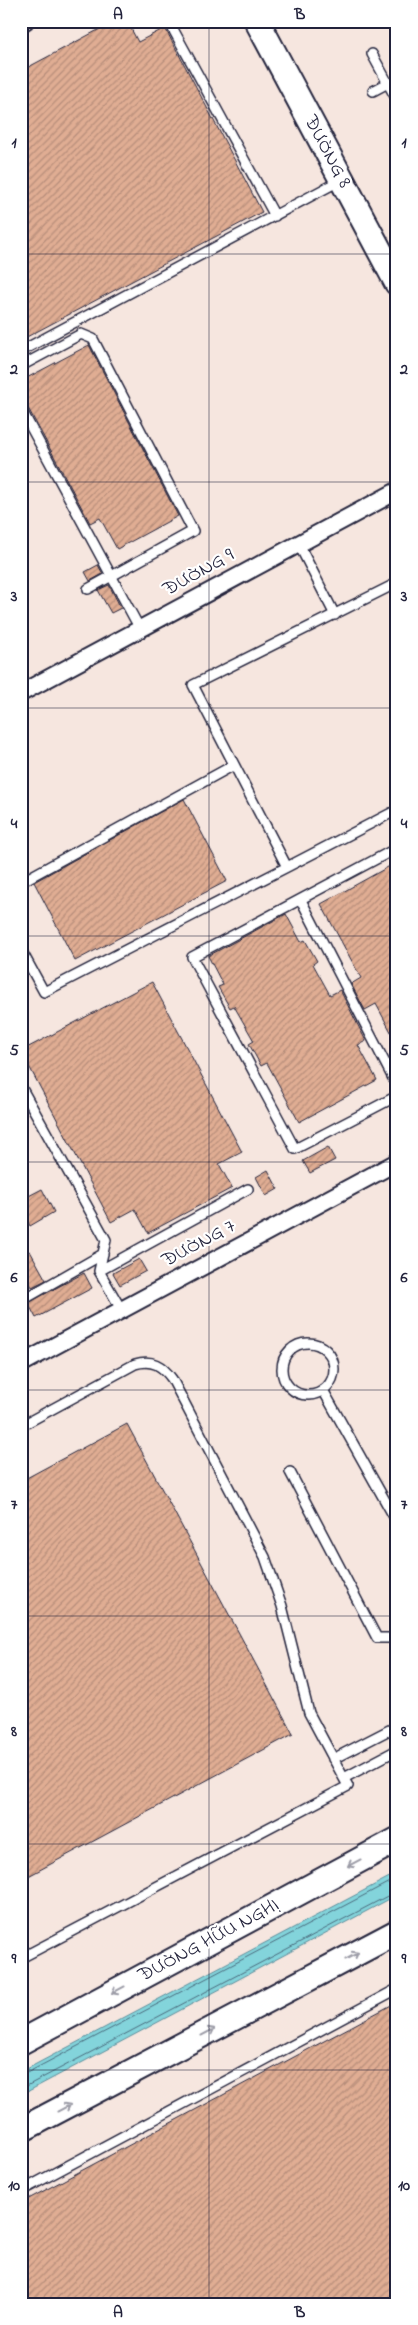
<svg xmlns="http://www.w3.org/2000/svg" width="418" height="2325" font-family="'Indie Flower',sans-serif">
  <style>
    .built { fill: #f6e6df }
    .water { fill: #83d4db; stroke: #5c8d9b }
    .lines { fill: none; stroke-linecap: round; stroke-linejoin: round }
    .shore { stroke: #49697b; stroke-width: 1 }
    .building { fill: url(#building-hatch); stroke: #22223b }
    .lane-casing { stroke: #22223b; stroke-width: 12 }
    .street-casing { stroke: #22223b; stroke-width: 20 }
    .secondary-casing { stroke: #22223b; stroke-width: 28 }
    .lane { stroke: #fff; stroke-width: 9 }
    .street { stroke: #fff; stroke-width: 16 }
    .secondary { stroke: #fff; stroke-width: 24 }
    .oneway { stroke: #9c9ca7 }
    .grid { fill: none; stroke: #22223b; stroke-width: 1; stroke-opacity: 0.55 }
    .labels { text-anchor: middle; dominant-baseline: central; stroke-width: 4.5; stroke-linejoin: round; paint-order: stroke }
    .street-label { font-size: 20px; fill: #22223b; stroke: #fff }
    .neatline { fill: none; stroke: #22223b; stroke-width: 2 }
    .grid-label { font-size: 16px; text-anchor: middle; font-weight: bold; fill: #22223b }
  </style>
  <defs>
    <pattern id="building-hatch" width="6" height="6" patternUnits="userSpaceOnUse" patternTransform="scale(1.25)"><rect width="6" height="6" fill="#e0ad93"/><path d="M-1 1l2-2M0 6l6-6M5 7l2-2" fill="none" stroke="#b58c79"/></pattern>
  </defs>
  <rect width="100%" height="100%" fill="#fff"/>
  <filter id="ink" filterUnits="userSpaceOnUse"><feTurbulence type="fractalNoise" baseFrequency=".02" numOctaves="2"/><feDisplacementMap in="SourceGraphic" scale="10" xChannelSelector="R" yChannelSelector="G"/><feConvolveMatrix kernelMatrix="1 2 1 2 8 2 1 2 1" color-interpolation-filters="sRGB"/></filter>
  <g filter="url(#ink)">
    <path class="built" d="M21 21H397V2304H21Z"/>
    <path class="water" d="M397 1873V1895L21 2095V2072Z"/>
    <g class="lines">
      <path class="shore" d="M21 2076 397 1878
        M21 2089 397 1891"/>
    </g>
    <path class="building" d="M115 21H127L138 42 165 28 262 212 21 340V71Z
      M89 345 178 516 117 549 100 518 90 523 21 395V381Z
      M98 565 103 574 90 581 85 572Z
      M109 585 121 608 111 613 98 590Z
      M184 799 227 881 75 961 34 882Z
      M397 862V1043L376 1004 365 1010 351 984 361 978 321 904Z
      M286 914 301 942 305 940 317 961 313 964 330 995 340 990 366 1041 358 1045 377 1080 299 1122 267 1063 261 1066 249 1044 254 1041 234 1006 230 1008 218 987 223 985 208 956Z
      M152 982 242 1152 219 1164 232 1188 148 1233 135 1209 111 1222 21 1051Z
      M328 1147 335 1160 310 1173 303 1161Z
      M268 1170 278 1189 266 1196 256 1177Z
      M42 1189 54 1212 30 1226 21 1210V1200Z
      M30 1251 46 1280 32 1287 21 1267V1256Z
      M139 1259 146 1271 120 1285 113 1273Z
      M84 1273 92 1288 36 1318 28 1303Z
      M127 1424 293 1734 21 1880V1481Z
      M397 2002V2304H21V2203Z"/>
    <g class="lines">
      <defs>
        <path id="lane" d="M173 29 275 216
          M372 54 397 100
          M373 91 388 83
          M21 351 341 180
          M21 366 81 334 93 339 193 531 88 589
          M21 409 140 629
          M298 543 335 615
          M397 583 193 685 287 867 397 810
          M397 848 192 957 295 1149 397 1096
          M21 882 234 765
          M301 900 397 1086
          M21 950 44 992 287 867
          M21 1087 106 1240 99 1271 121 1309
          M99 1271 248 1189
          M28 1297 103 1254
          M282 1369a26 26 0 1 1 52 0a26 26 0 1 1-52 0Z
          M323 1390 397 1522
          M21 1426 135 1364C152 1359 162 1365 172 1379L265 1557 282 1606 309 1713 348 1786 21 1958
          M290 1472 377 1638H397
          M333 1759 397 1726
          M344 1778 397 1750
          M21 2191 397 1989"/>
        <path id="street" d="M21 23 25 21
          M21 693 397 491
          M21 1364 397 1162"/>
        <path id="secondary" d="M257 21 397 283
          M21 2042 397 1840
          M21 2130 397 1932"/>
      </defs>
      <use href="#lane" class="lane-casing"/>
      <use href="#street" class="street-casing"/>
      <use href="#secondary" class="secondary-casing"/>
      <use href="#lane" class="lane"/>
      <use href="#street" class="street"/>
      <use href="#secondary" class="secondary"/>
    </g>
    <defs><path id="oneway-shaft" d="M-6 0H5M1.5-3L5.5 0L1.5 3" fill="none" stroke-width="1.6" stroke-linecap="round" stroke-linejoin="round" transform="scale(1.25)"/></defs>
    <g class="oneway">
      <use href="#oneway-shaft" transform="translate(354 1863) rotate(152)"/>
      <use href="#oneway-shaft" transform="translate(352 1956) rotate(-28)"/>
      <use href="#oneway-shaft" transform="translate(118 1990) rotate(152)"/>
      <use href="#oneway-shaft" transform="translate(208 2032) rotate(-28)"/>
      <use href="#oneway-shaft" transform="translate(64 2108) rotate(-28)"/>
    </g>
  </g>
  <path class="grid" d="M209 21V2304M21 254H397M21 482H397M21 708H397M21 936H397M21 1162H397M21 1390H397M21 1616H397M21 1844H397M21 2070H397"/>
  <g class="labels">
    <g class="street-label">
      <text transform="translate(327 152) rotate(62)">ĐƯỜNG 8</text>
      <text transform="translate(199 573) rotate(-29)">ĐƯỜNG 9</text>
      <text transform="translate(199 1244) rotate(-28)">ĐƯỜNG 7</text>
      <text transform="translate(209 1941) rotate(-28)">ĐƯỜNG HỮU NGHỊ</text>
    </g>
  </g>
  <rect width="418" height="2325" fill="none" stroke="#fff" stroke-width="55"/>
  <rect x="28" y="28" width="362" height="2270" class="neatline"/>
  <g class="grid-label">
    <text x="118" y="19">A</text>
    <text x="300" y="19">B</text>
    <text x="14" y="147">1</text>
    <text x="404" y="147">1</text>
    <text x="14" y="374">2</text>
    <text x="404" y="374">2</text>
    <text x="14" y="601">3</text>
    <text x="404" y="601">3</text>
    <text x="14" y="828">4</text>
    <text x="404" y="828">4</text>
    <text x="14" y="1055">5</text>
    <text x="404" y="1055">5</text>
    <text x="14" y="1282">6</text>
    <text x="404" y="1282">6</text>
    <text x="14" y="1509">7</text>
    <text x="404" y="1509">7</text>
    <text x="14" y="1736">8</text>
    <text x="404" y="1736">8</text>
    <text x="14" y="1963">9</text>
    <text x="404" y="1963">9</text>
    <text x="14" y="2190">10</text>
    <text x="404" y="2190">10</text>
    <text x="118" y="2317">A</text>
    <text x="300" y="2317">B</text>
  </g>
</svg>
